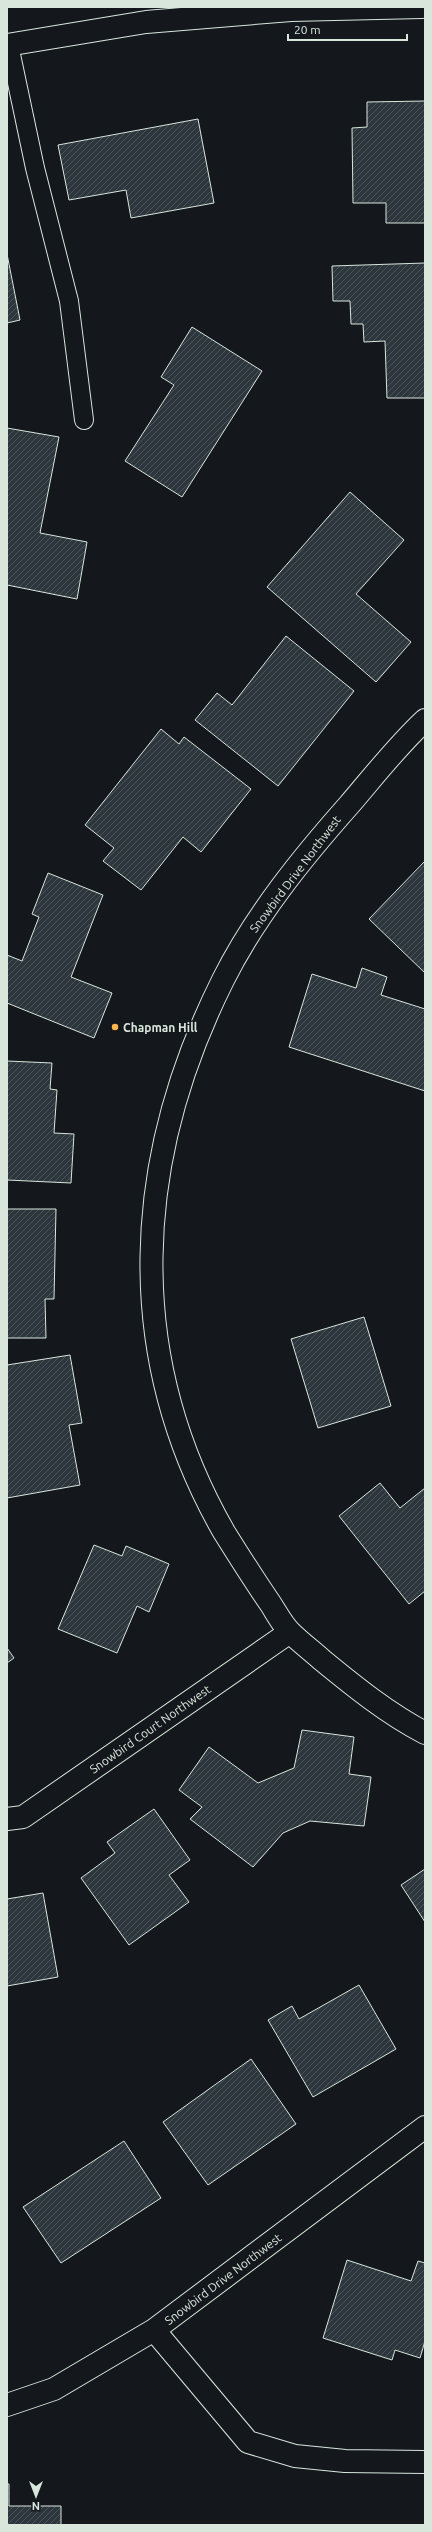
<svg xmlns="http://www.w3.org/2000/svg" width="432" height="2532" font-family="Ubuntu,sans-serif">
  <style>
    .building { fill: url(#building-hatch); stroke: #d8e6dc }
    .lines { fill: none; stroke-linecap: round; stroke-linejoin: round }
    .lane-casing { stroke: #d8e6dc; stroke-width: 20 }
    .street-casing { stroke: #d8e6dc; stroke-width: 24 }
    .lane { stroke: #14181c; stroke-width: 18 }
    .street { stroke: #14181c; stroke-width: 22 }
    .poi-dot { fill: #ffb74d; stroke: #14181c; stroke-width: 1.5 }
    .labels { text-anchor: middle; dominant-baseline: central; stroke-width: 3; stroke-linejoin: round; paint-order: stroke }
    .street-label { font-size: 12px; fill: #d8e6dc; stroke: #14181c }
    .poi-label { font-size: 12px; font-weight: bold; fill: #d8e6dc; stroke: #14181c; text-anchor: start }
  </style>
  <defs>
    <pattern id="building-hatch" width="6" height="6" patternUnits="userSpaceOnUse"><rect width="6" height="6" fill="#2c363c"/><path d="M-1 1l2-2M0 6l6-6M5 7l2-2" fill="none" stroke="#4a5358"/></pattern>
  </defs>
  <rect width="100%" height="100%" fill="#14181c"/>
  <path class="building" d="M425 101V223H386V203H353L352 128 367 127V102Z
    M198 119 214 203 131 218 126 190 69 200 58 145Z
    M7 254 20 320 7 323Z
    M425 263V398H387L385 341 364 342 363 324H351L350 301H333L332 266Z
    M192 327 262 371 182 497 125 461 174 385 161 377Z
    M7 428 59 437 40 533 87 542 77 599 7 585Z
    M350 492 404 540 356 594 411 642 376 682 267 587Z
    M286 636 354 691 278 786 195 720 217 693 232 705Z
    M161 729 179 744 184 737 251 789 201 852 183 837 141 890 103 861 114 848 85 825Z
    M425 861V973L369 919Z
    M48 873 103 895 71 977 112 993 94 1038 7 1003V955L22 961 39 917 32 914Z
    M362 968 387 977 381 995 425 1009V1091L289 1047 312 974 356 988Z
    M7 1061 52 1063 50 1089 57 1090 54 1133 74 1134 71 1183 7 1180Z
    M7 1209H56L54 1299H45L46 1338H7Z
    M364 1317 391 1406 318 1428 291 1339Z
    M70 1355 82 1423 69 1425 80 1485 7 1498V1365Z
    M380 1483 400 1508 425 1488V1591L409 1604 339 1516Z
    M94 1545 122 1556 126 1546 169 1564 149 1612 137 1606 117 1653 58 1629Z
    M7 1648 14 1658 7 1663Z
    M302 1730 354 1737 349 1774 371 1777 364 1826 310 1821 283 1833 253 1867 190 1819 202 1807 179 1790 209 1747 258 1783 294 1768Z
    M154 1809 190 1860 169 1875 189 1902 129 1945 81 1878 115 1853 107 1842Z
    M425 1869V1922L401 1885Z
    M43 1893 58 1977 7 1986V1899Z
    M359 1985 396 2049 313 2097 268 2020 292 2006 299 2019Z
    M251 2059 296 2124 208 2185 163 2122Z
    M124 2141 161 2198 61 2263 23 2207Z
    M347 2260 411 2281 418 2261 425 2263V2341L420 2358 395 2350 392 2360 323 2338Z
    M7 2484H9V2506H61V2525H7Z"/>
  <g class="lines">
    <defs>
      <path id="lane" d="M9 45 35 168 69 301 84 420"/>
      <path id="street" d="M7 45 146 22 291 10 422 7
        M425 720C397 746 374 776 349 805 302 858 255 916 223 980 133 1160 122 1354 224 1532 239 1556 254 1580 270 1603 276 1612 282 1624 290 1632 300 1642 312 1651 322 1660 355 1687 387 1713 425 1733
        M7 1819 23 1817 290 1632
        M154 2330 248 2442 295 2456 345 2461 425 2462
        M7 2405 54 2389 154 2330 425 2127"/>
    </defs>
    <use href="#lane" class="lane-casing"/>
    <use href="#street" class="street-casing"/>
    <use href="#lane" class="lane"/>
    <use href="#street" class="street"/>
  </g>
  <circle class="poi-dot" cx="115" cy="1027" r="4"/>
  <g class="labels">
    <g class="street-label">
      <text transform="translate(295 874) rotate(-53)">Snowbird Drive Northwest</text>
      <text transform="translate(150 1729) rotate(-35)">Snowbird Court Northwest</text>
      <text transform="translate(223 2279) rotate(-37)">Snowbird Drive Northwest</text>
    </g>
    <g class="poi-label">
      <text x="123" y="1027">Chapman Hill</text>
    </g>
  </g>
  <rect width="432" height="2532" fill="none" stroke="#d8e6dc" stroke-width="16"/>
  <g transform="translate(36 2496) rotate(180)" stroke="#14181c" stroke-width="3" paint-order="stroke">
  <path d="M0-3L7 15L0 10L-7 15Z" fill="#d8e6dc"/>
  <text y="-6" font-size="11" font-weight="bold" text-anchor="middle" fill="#d8e6dc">N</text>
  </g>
  <path d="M288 34v6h119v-6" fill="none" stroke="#d8e6dc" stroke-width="2"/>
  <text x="294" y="34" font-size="12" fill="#d8e6dc" stroke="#14181c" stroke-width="3" paint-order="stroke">20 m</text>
</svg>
